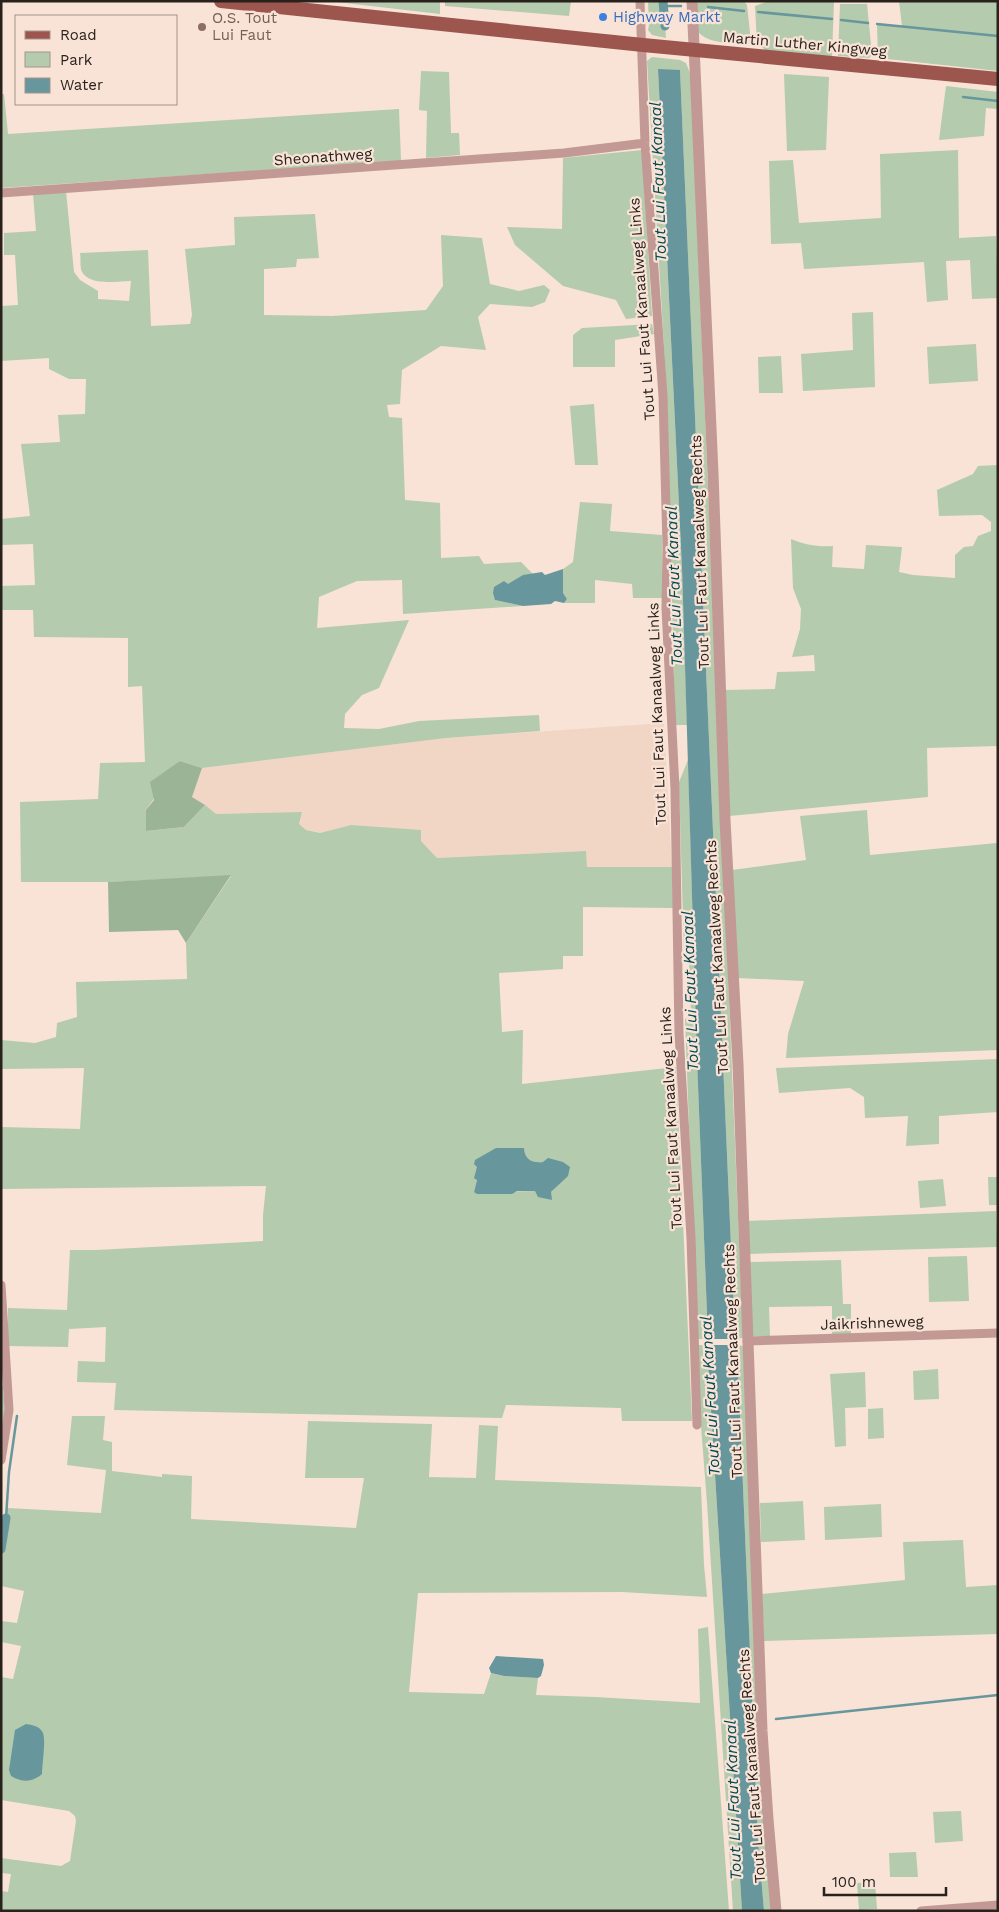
<svg xmlns="http://www.w3.org/2000/svg" width="999" height="1912" font-family="'Work Sans',sans-serif">
  <style>
    .built { fill: #f1d6c5 }
    .green { fill: #b4cbad; fill-rule: evenodd }
    .forest { fill: #9cb496 }
    .water { fill: #68969d }
    .lines { fill: none; stroke-linecap: round; stroke-linejoin: round }
    .stream { stroke: #68969d; stroke-width: 2.5 }
    .canal { stroke: #68969d; stroke-width: 9 }
    .minor { stroke: #c29994; stroke-width: 9 }
    .tertiary { stroke: #c29994; stroke-width: 11 }
    .primary { stroke: #9c564e; stroke-width: 14 }
    .shop-dot { fill: #3f7fe0; stroke: #f8e3d6; stroke-width: 2 }
    .education-dot { fill: #8d6e63; stroke: #f8e3d6; stroke-width: 2 }
    .labels { text-anchor: middle; dominant-baseline: central; stroke-width: 4.5; stroke-linejoin: round; paint-order: stroke }
    .shop-label { font-size: 15px; fill: #366cbe; stroke: #f8e3d6; text-anchor: start }
    .education-label { font-size: 15px; fill: #785e54; stroke: #f8e3d6; text-anchor: start }
    .street-label { font-size: 15px; fill: #29211c; stroke: #f8e3d6 }
    .water-label { font-size: 16px; font-style: italic; fill: #004951; stroke: #f8e3d6 }
  </style>
  <rect width="100%" height="100%" fill="#f8e3d6"/>
  <path class="built" d="M664 723 672 867H587L586 851 437 858 421 841V831L351 825 321 833 306 830 299 824 302 812 216 814 192 797 202 768 446 738Z"/>
  <path class="green" d="M328 1H440V14Z
    M445 1H571L569 16 445 6Z
    M648 1H663L666 38 652 35 648 30 649 25Z
    M697 1H744L747 5 751 42C732 42 712 46 698 32Z
    M769 1H834L832 57 770 53 757 44 755 6Z
    M899 1H998V71L878 58 877 24 902 26Z
    M840 4H867L872 55 869 58 838 56Z
    M652 57 680 60 686 63 691 76 743 1338 735 1339 680 70H658L682 568 687 725H675L667 398 647 61Z
    M421 71 449 72 451 133H459L460 155 426 158 427 111 419 110Z
    M784 74 829 77 826 150 787 151Z
    M946 86 998 92V109L986 108 984 136 939 140Z
    M1 94H4L8 134 399 109 401 161 1 188Z
    M642 150 652 316 626 319 616 300 563 286 515 245 507 227 562 229 563 158Z
    M958 150 959 238 996 236 998 298 972 299 970 260 946 261 948 300 927 302 924 262 804 269 801 243 771 244 769 161 793 160 799 223 881 218 880 154Z
    M66 191 74 272 80 280 98 291V299L129 301 131 281C118 281 86 287 81 269 80 264 81 258 80 253L148 250 151 326 190 324 192 315 185 249 235 245 234 217 315 214 319 258 297 259 296 267 264 269V315L332 316 426 310 443 286 441 235 482 238 490 284 519 291 544 285 550 290 545 302 532 307 490 304 478 317 486 350 441 346 402 370 400 404 387 405 389 417 402 418 405 500 440 503 441 558 479 556 484 564 521 562 533 574C515 577 506 587 495 600L523 606 403 614 402 580 357 581 319 597 317 628 409 620 379 688 362 695 345 714 344 728 379 729 419 721 539 715 540 731 446 738 202 768 180 761 146 810V831L184 827 205 805 216 814 302 812 299 824 306 830 320 833 351 825 421 830V841L437 858 586 851 587 867H672L673 908 583 907V956H563V969L499 973 502 1032 523 1030 522 1084 676 1067 692 1421H622L621 1408 506 1405 502 1418 114 1410 116 1383 77 1382 78 1361 105 1362 106 1327 69 1329 68 1347 8 1346V1308L67 1310 70 1250H96L263 1241V1215L266 1186 1 1189V1127L80 1129 84 1068 1 1069V1040L35 1043 56 1037 57 1023 77 1017 76 982 187 979 186 943 231 876 108 882H21L20 802 98 799 100 763 145 762 142 686 128 687V638L34 637 33 610H1V586L35 585 33 544 1 545V519L30 516 21 444 60 442 58 415 85 414 86 379H69L49 369V358L1 361V306L18 305 15 255H4V233L36 231 33 193ZM524 1148C525 1160 532 1163 543 1162L559 1184 551 1192V1200L536 1191 474 1192 477 1180V1167Z
    M873 312 875 387 803 391 801 354 853 350 852 313Z
    M652 324 654 334 615 340V367H573V335L582 328Z
    M976 344 978 381 929 384 927 347Z
    M781 356 783 393H759L758 357Z
    M594 404 598 465H575L570 406Z
    M998 465V746L927 748 928 797 729 816 723 690 775 689 777 672 815 671 814 655 792 657 800 629 801 609 793 588 791 539C805 545 818 547 833 546L832 567 864 569 866 545 902 547 899 572 913 575 955 578V555L964 547 973 546 978 536 991 531V522L982 515 939 516 937 490 973 474 978 466Z
    M580 502 612 504 610 531 662 535V598H633L632 584 595 580V603H564L567 599 563 593V569L573 562Z
    M688 760 697 1060 708 1339H697L685 1019 691 1016 689 959 684 953 679 782Z
    M867 810 870 855 997 843 998 821V1050L786 1058 788 1034 804 981 738 978 732 870 806 860 800 816Z
    M998 1059V1112L939 1116V1144L906 1146 908 1116 865 1118 864 1097 850 1088 779 1093 776 1068Z
    M988 1177H998V1205H989Z
    M943 1179 946 1206 920 1208 918 1181Z
    M996 1211 997 1247 748 1254V1221Z
    M967 1256 969 1301 929 1302 928 1257Z
    M841 1260 843 1304H851V1334L832 1335V1306L769 1307 770 1336H751L749 1262Z
    M697 1345H707L742 1911H733L707 1503 701 1426Z
    M737 1345 743 1346 772 1911H764L758 1841Z
    M938 1369 939 1399 914 1400 913 1371Z
    M865 1372 866 1407 845 1408 846 1446 835 1447 830 1374Z
    M1 1386H3L5 1413 1 1438Z
    M883 1408 884 1438 868 1439V1409Z
    M72 1416H105L103 1440 112 1442V1471L162 1477V1474L192 1476 191 1519 356 1528 364 1478H305L308 1421 432 1424 429 1477 476 1478 479 1425 498 1426 495 1480 701 1487 704 1565 707 1597 622 1592 418 1593 409 1692 484 1694 491 1673 504 1676 538 1678 536 1695 595 1697 700 1703 698 1629 708 1627 729 1911H1V1891L8 1892 11 1874 1 1873V1858L61 1866 70 1861 76 1821 75 1816 69 1811 1 1800V1677L13 1679 21 1646 1 1642V1621L17 1623 24 1591 1 1586V1549L7 1508 101 1513 106 1470 67 1465Z
    M803 1501 805 1540 761 1542 760 1503Z
    M881 1504 882 1537 825 1540 824 1507Z
    M963 1540 966 1587 998 1585V1634L764 1641 762 1594 905 1580 903 1542Z
    M961 1811 963 1841 935 1843 933 1812Z
    M916 1852 918 1877H890L889 1853Z
    M875 1882 877 1909 859 1910 857 1883Z"/>
  <path class="forest" d="M180 761 202 768 192 797 205 805 184 827 146 831V810L154 800 150 782Z
    M231 875 186 943 178 930 109 932 108 882Z"/>
  <path class="water" d="M658 69 680 70 735 1339H708L697 1060 682 568Z
    M563 569V593L567 599 564 603 555 601 551 604 523 606 495 600 493 593 494 587 504 581 508 584 523 575 542 572 545 575Z
    M496 1148H524C525 1160 532 1163 543 1162L548 1158 563 1162 570 1167 568 1176 551 1192 552 1200 538 1197 535 1191H517L512 1194H477L474 1192 477 1180 474 1178 477 1167 474 1164 475 1160Z
    M707 1345H737L758 1841 764 1911H742Z
    M496 1656 543 1659 544 1665 541 1676 538 1678 504 1676 491 1673 489 1668Z
    M26 1724C32 1725 40 1726 43 1733 46 1742 42 1764 42 1774 32 1783 21 1782 11 1776L9 1770 15 1730Z"/>
  <g class="lines">
    <path class="stream" d="M664 6H681
      M708 7 744 11
      M758 12 832 19
      M841 20 868 23
      M877 24 998 36
      M963 97 998 101
      M6 1518 9 1472 17 1416
      M776 1719 998 1695"/>
    <path class="canal" d="M663 1 665 26
      M1 1549 6 1518"/>
    <path class="minor" d="M640 1 645 143 663 396 667 546 666 608 675 789 679 1033 691 1238 697 1425
      M1 193 564 153 645 143
      M1 1285 9 1410 1 1460
      M747 1341 998 1333
      M921 1911 998 1905"/>
    <path class="tertiary" d="M692 1 713 473 725 820 738 1064 762 1731 768 1819 776 1911"/>
    <path class="primary" d="M221 1 643 45 998 79"/>
  </g>
  <circle class="shop-dot" cx="603" cy="17" r="5"/>
  <circle class="education-dot" cx="202" cy="27" r="5"/>
  <g class="labels">
    <g class="shop-label">
      <text x="613" y="17">Highway Markt</text>
    </g>
    <g class="education-label">
      <text x="212" y="18">O.S. Tout<tspan x="212" dy="17">Lui Faut</tspan></text>
    </g>
    <g class="street-label">
      <text transform="translate(805 44) rotate(5)">Martin Luther Kingweg</text>
      <text transform="translate(323 157) rotate(-4)">Sheonathweg</text>
      <text transform="translate(642 309) rotate(-94)">Tout Lui Faut Kanaalweg Links</text>
      <text transform="translate(700 552) rotate(-92)">Tout Lui Faut Kanaalweg Rechts</text>
      <text transform="translate(657 714) rotate(-92)">Tout Lui Faut Kanaalweg Links</text>
      <text transform="translate(717 957) rotate(-93)">Tout Lui Faut Kanaalweg Rechts</text>
      <text transform="translate(671 1118) rotate(-93)">Tout Lui Faut Kanaalweg Links</text>
      <text transform="translate(872 1323) rotate(-2)">Jaikrishneweg</text>
      <text transform="translate(733 1361) rotate(-92)">Tout Lui Faut Kanaalweg Rechts</text>
      <text transform="translate(752 1766) rotate(-94)">Tout Lui Faut Kanaalweg Rechts</text>
    </g>
    <g class="water-label">
      <text transform="translate(658 182) rotate(-92)">Tout Lui Faut Kanaal</text>
      <text transform="translate(674 586) rotate(-92)">Tout Lui Faut Kanaal</text>
      <text transform="translate(690 991) rotate(-92)">Tout Lui Faut Kanaal</text>
      <text transform="translate(710 1396) rotate(-93)">Tout Lui Faut Kanaal</text>
      <text transform="translate(733 1800) rotate(-92)">Tout Lui Faut Kanaal</text>
    </g>
  </g>
  <rect width="999" height="1912" fill="none" stroke="#29211c" stroke-width="5"/>
  <rect x="15" y="15" width="162" height="90" fill="#f8e3d6" stroke="#a5958c"/>
  <rect x="25" y="31" width="25" height="8" fill="#9c564e" stroke="#a5958c"/>
  <text x="60" y="40" font-size="15" fill="#29211c">Road</text>
  <rect x="25" y="52" width="25" height="15" fill="#b4cbad" stroke="#a5958c"/>
  <text x="60" y="65" font-size="15" fill="#29211c">Park</text>
  <rect x="25" y="78" width="25" height="15" fill="#68969d" stroke="#a5958c"/>
  <text x="60" y="90" font-size="15" fill="#29211c">Water</text>
  <path d="M824 1887v8h122v-8" fill="none" stroke="#29211c" stroke-width="2.5"/>
  <text x="832" y="1887" font-size="15" fill="#29211c" stroke="#f8e3d6" stroke-width="4" paint-order="stroke">100 m</text>
</svg>
